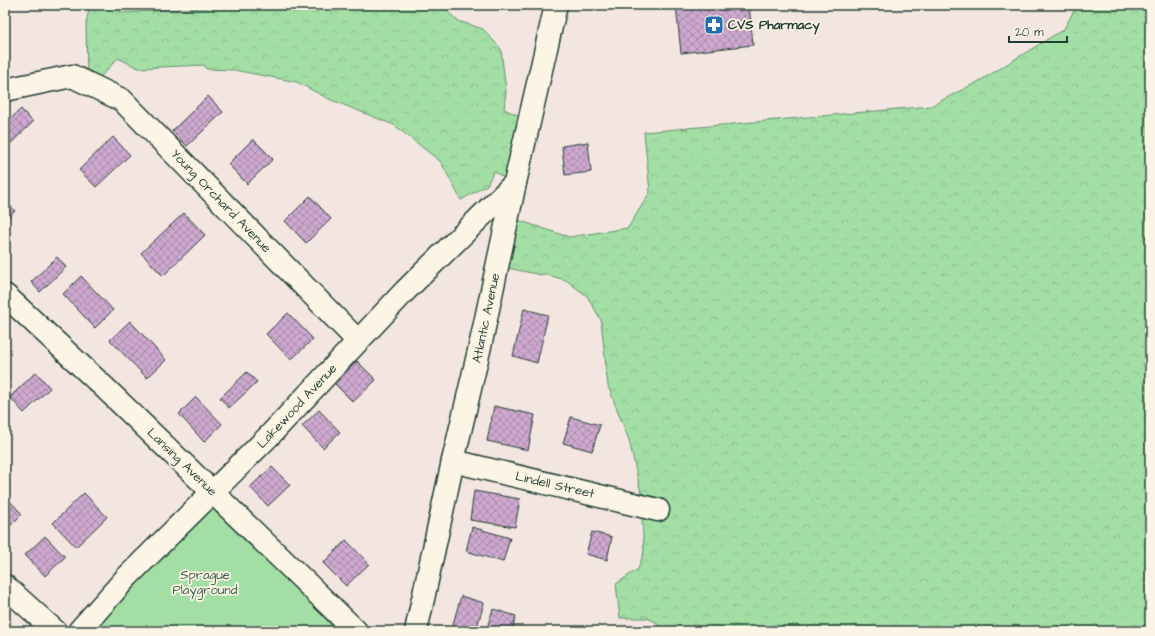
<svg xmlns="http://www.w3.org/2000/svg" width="1155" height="636" font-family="'Architects Daughter',sans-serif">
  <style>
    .forest { fill: url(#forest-crowns); stroke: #618e6c }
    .park { fill: #a3dfa5; stroke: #618e6c }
    .building { fill: url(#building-cross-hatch); stroke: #1f3d34 }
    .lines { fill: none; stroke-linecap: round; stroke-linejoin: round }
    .minor-casing { stroke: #1f3d34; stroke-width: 25 }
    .tertiary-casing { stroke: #1f3d34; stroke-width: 25 }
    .minor { stroke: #fcf5e5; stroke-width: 22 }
    .tertiary { stroke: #fcf5e5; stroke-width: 22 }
    .labels { text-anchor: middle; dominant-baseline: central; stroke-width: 3.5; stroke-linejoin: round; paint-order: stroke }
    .poi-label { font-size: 13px; font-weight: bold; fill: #1f3d34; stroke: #fcf5e5; text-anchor: start }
    .street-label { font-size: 13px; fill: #1f3d34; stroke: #fcf5e5 }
    .park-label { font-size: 13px; fill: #395d4b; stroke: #fcf5e5 }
  </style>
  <defs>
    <pattern id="forest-crowns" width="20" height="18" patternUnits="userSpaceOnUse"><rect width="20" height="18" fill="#a3dfa5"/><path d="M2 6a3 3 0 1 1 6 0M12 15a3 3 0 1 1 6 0" fill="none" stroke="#8cc08f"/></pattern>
    <pattern id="building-cross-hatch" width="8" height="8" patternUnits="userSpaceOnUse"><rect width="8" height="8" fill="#cfa8cf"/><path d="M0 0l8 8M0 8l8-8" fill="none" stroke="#a78aa9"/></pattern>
  </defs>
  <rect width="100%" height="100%" fill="#f3e6e1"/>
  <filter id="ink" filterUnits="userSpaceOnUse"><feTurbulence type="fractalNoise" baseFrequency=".025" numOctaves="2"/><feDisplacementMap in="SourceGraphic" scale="8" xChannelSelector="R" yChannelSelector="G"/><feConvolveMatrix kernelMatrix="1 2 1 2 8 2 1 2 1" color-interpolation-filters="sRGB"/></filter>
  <g filter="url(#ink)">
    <path class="forest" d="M90 5H118L121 13 215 7 221 5H446L448 12 458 21 483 29 501 49 506 91 504 109 522 117 513 184 494 171 487 185 461 200 441 162 394 125 329 99 297 82 234 70 206 69 204 65 138 68 118 58 93 85 87 77 86 23Z
      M1077 5H1150V631H704L662 630 656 622 647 618H620L616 584 638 569 644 552 641 504 637 501 641 493 629 440 608 386 601 320 587 296 566 280 551 276 536 274 499 266 506 216 569 237 628 228 650 192 644 132 931 106 983 79 1064 29Z"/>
    <path class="park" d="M213 491 336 631H77Z"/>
    <path class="building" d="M676 5H749L753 45 681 53Z
      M208 96 223 112 187 146 172 131Z
      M21 109 33 122 8 146 5 143V124Z
      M113 137 130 155 96 187 79 170Z
      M253 139 273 159 247 184 228 164Z
      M588 142 591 172 565 175 562 146Z
      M310 196 331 219 306 243 285 221Z
      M5 200 15 211 5 220Z
      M184 213 205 235 163 276 141 253Z
      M57 257 66 267 40 292 31 282Z
      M81 276 113 310 95 328 63 294Z
      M524 309 548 315 537 363 513 356Z
      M288 313 313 339 291 360 266 334Z
      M130 321 166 360 147 378 110 340Z
      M357 361 376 380 353 402 334 383Z
      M36 372 50 388 24 413 10 397Z
      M247 372 257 382 229 408 220 398Z
      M196 397 222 424 204 442 179 414Z
      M494 406 535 415 528 450 487 441Z
      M319 410 340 432 323 448 302 426Z
      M571 417 600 425 592 451 563 443Z
      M272 467 290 485 268 506 250 487Z
      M474 491 520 499 515 527 470 520Z
      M84 493 107 517 76 547 53 523Z
      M5 496 22 514 5 531Z
      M472 527 510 538 503 562 466 551Z
      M592 532 612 537 607 560 586 554Z
      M45 536 65 557 45 576 25 555Z
      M346 540 369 564 346 586 323 563Z
      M461 596 484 603 476 631H451Z
      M493 609 516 616 512 631H486Z"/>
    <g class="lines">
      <defs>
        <path id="minor" d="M5 90 72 76 122 100 358 341
          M5 295 105 388 356 631
          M453 461 658 510
          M5 586 55 631
          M79 631 126 578 270 435 405 291 515 183"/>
        <path id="tertiary" d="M416 631 453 461 481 342 515 183 556 5"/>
      </defs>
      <use href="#minor" class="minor-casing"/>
      <use href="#tertiary" class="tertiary-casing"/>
      <use href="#minor" class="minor"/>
      <use href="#tertiary" class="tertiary"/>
    </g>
  </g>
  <defs>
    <symbol id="pharmacy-square" viewBox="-11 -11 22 22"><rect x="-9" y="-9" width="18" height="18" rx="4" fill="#1f6fb2" stroke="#fcf5e5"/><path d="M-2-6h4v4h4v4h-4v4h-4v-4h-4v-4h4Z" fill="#fff"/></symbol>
  </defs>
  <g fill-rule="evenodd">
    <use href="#pharmacy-square" x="703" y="14" width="22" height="22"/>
  </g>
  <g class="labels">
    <g class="poi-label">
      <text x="728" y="25">CVS Pharmacy</text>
    </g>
    <g class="street-label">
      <text transform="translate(221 201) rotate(46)">Young Orchard Avenue</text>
      <text transform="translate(486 318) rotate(-78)">Atlantic Avenue</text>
      <text transform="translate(297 406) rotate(-47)">Lakewood Avenue</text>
      <text transform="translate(182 462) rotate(44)">Lansing Avenue</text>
      <text transform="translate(555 485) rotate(13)">Lindell Street</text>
    </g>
    <g class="park-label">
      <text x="205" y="575">Sprague<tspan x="205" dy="15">Playground</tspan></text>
    </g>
  </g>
  <rect width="1155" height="636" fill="none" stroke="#fcf5e5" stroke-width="20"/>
  <rect x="10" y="10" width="1135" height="616" fill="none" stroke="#1f3d34" stroke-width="1.5" filter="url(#ink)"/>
  <path d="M1009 36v6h58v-6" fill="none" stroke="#1f3d34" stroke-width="2"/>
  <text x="1015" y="36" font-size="12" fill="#1f3d34" stroke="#fcf5e5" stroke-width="3" paint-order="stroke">20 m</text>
</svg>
